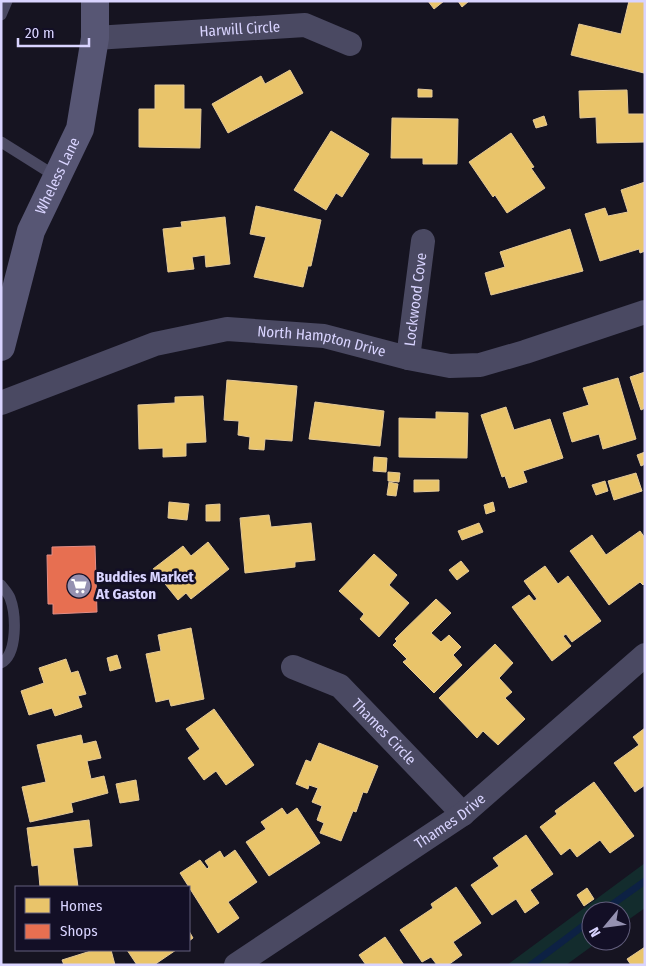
<svg xmlns="http://www.w3.org/2000/svg" width="646" height="966" font-family="'Fira Sans Condensed',sans-serif">
  <style>
    .green { fill: #132c2d }
    .homes { fill: #e9c46a; stroke: #e4c997 }
    .shops { fill: #e76f51; stroke: #e38d85 }
    .lines { fill: none; stroke-linecap: round; stroke-linejoin: round }
    .stream { stroke: #0d2144; stroke-width: 7 }
    .lane { stroke: #4a4962; stroke-width: 11 }
    .street { stroke: #4a4962; stroke-width: 24 }
    .secondary { stroke: #575674; stroke-width: 28 }
    .labels { text-anchor: middle; dominant-baseline: central; stroke-width: 5; stroke-linejoin: round; paint-order: stroke }
    .street-label { font-size: 15px; fill: #d9d4ff; stroke: #130f26 }
    .poi-label { font-size: 15px; font-weight: bold; fill: #d9d4ff; stroke: #130f26; text-anchor: start }
  </style>
  <rect width="100%" height="100%" fill="#161421"/>
  <path class="green" d="M645 863V908L621 925V911H591V941H599L566 965H507Z"/>
  <path class="homes" d="M428 1H444L434 9Z
    M458 1H469L462 7Z
    M629 1H645L644 73 571 55 579 24 621 34Z
    M290 70 303 93 228 133 212 104 261 76 265 84Z
    M155 85H184V109H201L200 148 139 147V109H155Z
    M418 89 432 90V97H418Z
    M627 90 628 114H645V142L597 143 596 117 580 118 579 91Z
    M544 116 547 125 536 128 533 120Z
    M392 118 458 119 457 164H423V158H391Z
    M331 131 369 154 342 197 336 193 326 210 294 190Z
    M511 133 534 167 531 168 545 188 507 213 495 195 493 197 469 162Z
    M645 182V251L640 253 639 249 600 261 585 214 605 208 608 216 628 212 621 190Z
    M256 206 321 220 311 266H308L303 287 254 277 266 237 250 234Z
    M225 217 230 264 206 267 205 255 192 257 194 269 168 272 163 229 182 227 181 222Z
    M570 229 583 271 491 295 485 273 505 267 500 252Z
    M645 372V408L641 410 630 377Z
    M618 378 636 439 603 449 599 434 572 442 563 413 589 405 583 388Z
    M227 380 297 386 292 441 265 439 264 450 249 449 250 437 238 435 239 421 224 420Z
    M203 396 206 442 186 443V456L163 457V448L139 449 138 405 175 403V397Z
    M315 402 384 411 380 446 309 439Z
    M506 407 514 430 550 419 563 458 523 471 527 482 509 488 505 476 502 477 481 415Z
    M436 412 468 413 467 458 399 457V418L436 419Z
    M645 452V464L641 466 637 455Z
    M374 457 387 458 386 472 373 471Z
    M388 472 400 473 399 482 388 481Z
    M636 473 642 491 614 500 608 481Z
    M414 480H439V491L414 492Z
    M605 481 608 491 596 495 592 485Z
    M389 482 398 484 396 496 387 495Z
    M169 502 189 504 187 520 168 518Z
    M493 502 495 511 486 514 484 505Z
    M220 504V521H206V505Z
    M269 515 271 527 311 523 315 560 295 562V567L245 573 240 518Z
    M479 523 483 532 462 540 458 531Z
    M640 531 645 538V583L643 585 640 582 609 605 570 551 592 535 606 555Z
    M208 542 229 569 191 599 186 593 178 600 153 569 183 546 191 556Z
    M374 554 397 575 389 585 409 603 379 637 360 619 364 614 339 591Z
    M461 561 469 571 457 580 449 570Z
    M545 566 558 584 568 576 601 621 572 642 566 634 563 636 571 646 552 661 512 607 529 595 534 601 537 599 524 581Z
    M436 599 451 613 431 633 441 642 449 635 461 647 453 655 462 665 434 693 403 662 407 659 393 645 397 641 395 639Z
    M191 628 204 699 171 706 169 699 156 702 146 654 161 651 158 635Z
    M495 644 513 663 499 678 512 692 505 698 525 719 498 745 483 731 477 738 439 698Z
    M117 655 121 668 110 671 107 658Z
    M66 659 71 673 78 671 86 694 78 696 82 707 55 716 52 708 29 715 21 691 44 683 39 668Z
    M214 709 254 765 226 785 216 771 204 780 188 758 200 749 186 729Z
    M645 728V785L635 792 614 763 639 745 633 737Z
    M81 735 83 744 96 741 101 758 87 761 91 779 104 776 108 793 71 803 73 812 30 822 22 787 46 782 37 745Z
    M319 743 378 766 367 793 363 792 356 812 353 811 341 841 320 833 324 823 317 820 322 806 312 802 318 788 309 785 308 789 296 784 306 760 311 762Z
    M136 780 139 800 120 803 116 784Z
    M594 782 634 836 610 853 600 840 577 857 570 848 561 855 540 827 557 814 555 811Z
    M282 808 287 815 297 808 320 843 269 876 246 842 266 829 261 822Z
    M89 820 92 846 73 848 78 887H40L38 865 32 866 27 828Z
    M526 835 553 874 530 890 539 903 525 913 516 899 492 915 471 885 499 866 493 858Z
    M235 850 257 882 228 902 239 918 218 933 180 873 200 860 207 869 209 867 205 861 220 851 224 858Z
    M456 887 481 923 453 942 462 955 448 965H437L431 957 422 962 400 930 433 908 431 904Z
    M587 888 594 899 584 906 577 895Z
    M189 931 193 938 189 941Z
    M385 937 404 965H366L359 955Z
    M645 947V965H631L627 959Z
    M94 950H111L115 965H64L62 960Z
    M127 950H176L154 965H137Z"/>
  <path class="shops" d="M95 546 97 612 53 614V604H48L47 555H52V547Z"/>
  <g class="lines">
    <path class="stream" d="M603 911 645 881
      M531 965 591 920"/>
    <path class="lane" d="M1 15 7 1
      M1 142 57 177
      M1 585C4 589 8 593 10 598 16 614 18 654 1 663"/>
    <g class="street">
      <path id="s1" d="M95 38 305 25 350 44"/>
      <path id="s2" d="M408 358 423 241"/>
      <path id="s3" d="M1 403 155 344 227 329 324 336 408 358 450 366 480 365 525 352 645 312"/>
      <path id="s4" d="M293 667 340 686 463 814"/>
      <path id="s5" d="M236 965 463 814 645 655"/>
    </g>
    <path class="secondary" id="s6" d="M1 347 31 231 80 129 95 38V1"/>
  </g>
  <defs>
    <symbol id="supermarket-disc" viewBox="-11 -11 22 22"><circle r="9.5" fill="#9591b1" stroke="#130f26"/><path d="M-6-5.5h2.5l.6 2H6L4.5 2H-2.5L-4.4-4H-6ZM-1.5 3.2a1.3 1.3 0 1 0 .1 0ZM3 3.2a1.3 1.3 0 1 0 .1 0Z" fill="#fff"/></symbol>
  </defs>
  <g fill-rule="evenodd">
    <use href="#supermarket-disc" x="65" y="572" width="28" height="28"/>
  </g>
  <g class="labels">
    <g class="street-label">
      <text stroke="none"><textPath href="#s1" startOffset="145">Harwill Circle</textPath></text>
      <text stroke="none"><textPath href="#s6" startOffset="181">Wheless Lane</textPath></text>
      <text stroke="none"><textPath href="#s2" startOffset="59">Lockwood Cove</textPath></text>
      <text stroke="none"><textPath href="#s3" startOffset="334">North Hampton Drive</textPath></text>
      <text stroke="none"><textPath href="#s4" startOffset="114">Thames Circle</textPath></text>
      <text stroke="none"><textPath href="#s5" startOffset="258">Thames Drive</textPath></text>
    </g>
    <g class="poi-label">
      <text x="96" y="577">Buddies Market<tspan x="96" dy="17">At Gaston</tspan></text>
    </g>
  </g>
  <rect width="646" height="966" fill="none" stroke="#d9d4ff" stroke-width="5"/>
  <rect x="15" y="886" width="175" height="65" fill="#130f26" stroke="#625e7d"/>
  <rect x="25" y="898" width="25" height="15" fill="#e9c46a" stroke="#625e7d"/>
  <text x="60" y="911" font-size="15" fill="#d9d4ff">Homes</text>
  <rect x="25" y="924" width="25" height="15" fill="#e76f51" stroke="#625e7d"/>
  <text x="60" y="936" font-size="15" fill="#d9d4ff">Shops</text>
  <g transform="translate(606 926) rotate(241)"><circle r="24" fill="#130f26" stroke="#625e7d"/>
  <path d="M0-4L9 19L0 12L-9 19Z" fill="#9591b1"/>
  <text y="-8" font-size="14" font-weight="bold" text-anchor="middle" fill="#d9d4ff">N</text>
  </g>
  <path d="M18 38v8h71v-8" fill="none" stroke="#d9d4ff" stroke-width="2.5"/>
  <text x="25" y="38" font-size="15" fill="#d9d4ff" stroke="#130f26" stroke-width="4" paint-order="stroke">20 m</text>
</svg>
